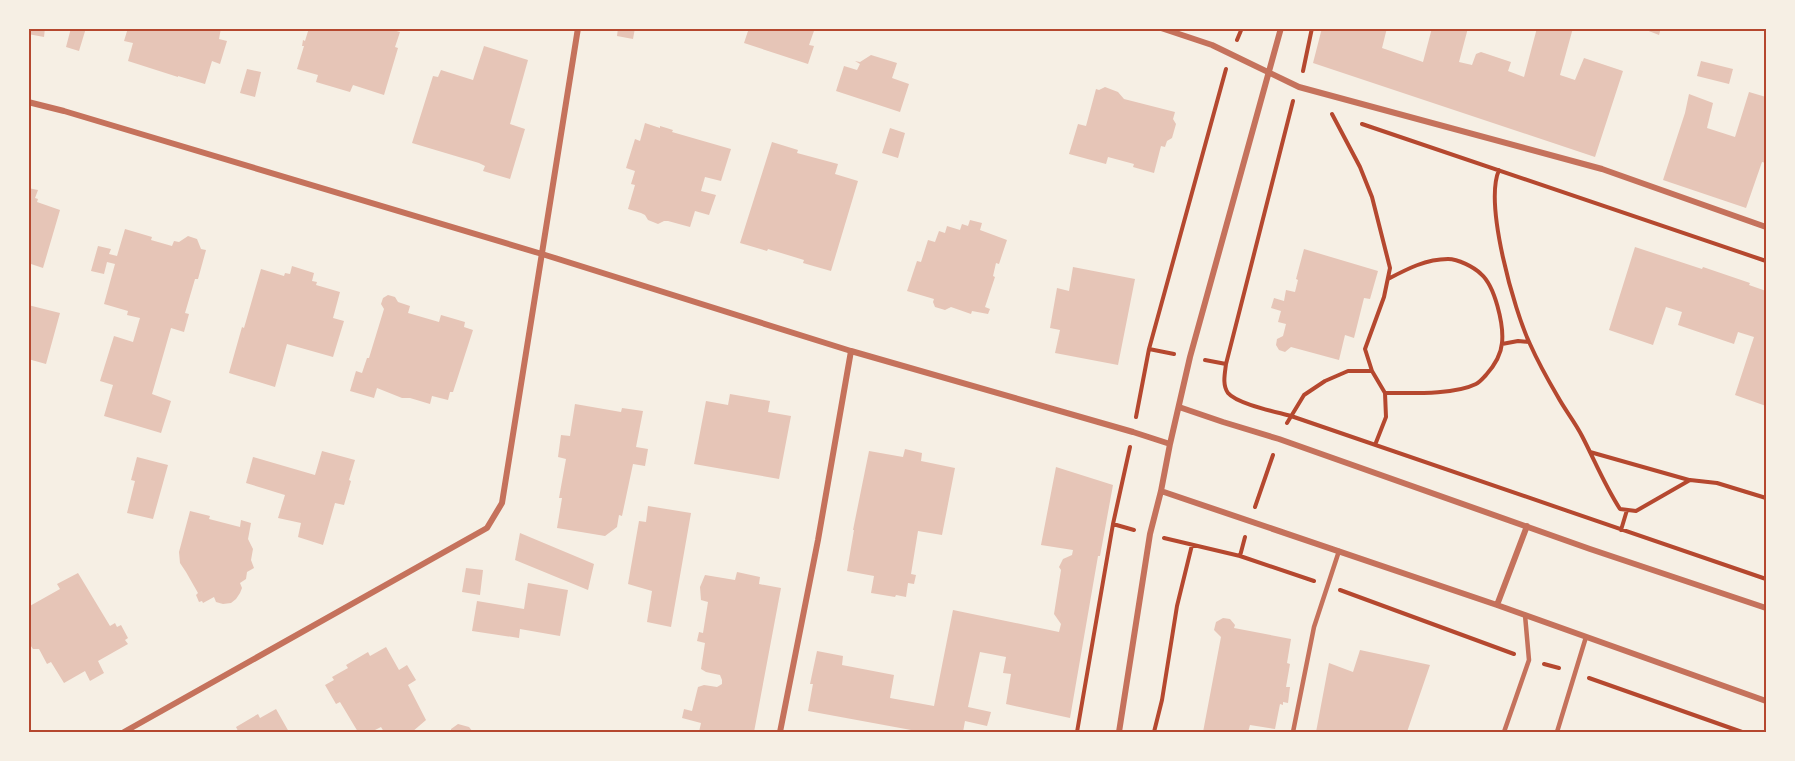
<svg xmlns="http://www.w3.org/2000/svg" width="1795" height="761" font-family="'Archivo Narrow',sans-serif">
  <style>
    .building { fill: #e6c5b7 }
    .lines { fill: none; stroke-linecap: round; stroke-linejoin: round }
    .path { stroke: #b5482f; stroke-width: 4 }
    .service { stroke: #c5725c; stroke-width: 4.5 }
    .minor { stroke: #c5725c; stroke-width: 6 }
    .neatline { fill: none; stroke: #b5482f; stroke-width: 2 }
  </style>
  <rect width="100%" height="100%" fill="#f6efe4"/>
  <path class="building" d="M28 28H45L44 37 28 34Z
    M71 28H86L79 51 66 47Z
    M128 28H221L219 39 227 41 220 64 212 61 205 84 178 76V77L128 61 133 43 124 41Z
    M309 28H394L393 30 400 32 395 47 398 48 384 95 353 85 350 92 316 82 318 75 297 69 304 46H302L303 40 305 41Z
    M618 28H635L633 39 617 36Z
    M749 28H815L809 45 814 46 808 64 744 43Z
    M1322 28H1387L1382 48 1423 62 1432 28H1468L1459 62 1472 65 1476 54 1481 52 1511 62 1508 71 1524 77 1537 28H1573L1560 75 1575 80 1584 58 1623 71 1595 157 1313 63Z
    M1641 28H1661L1659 35Z
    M484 46 528 60 510 124 525 129 510 179 483 171 485 166 479 163 412 143 433 76 438 77 441 70 473 80Z
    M871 55 897 63 892 78 909 84 900 112 836 91 844 66 857 70 860 64 855 61 860 62Z
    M1701 61 1733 69 1729 84 1697 76Z
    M247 69 261 72 255 97 240 93Z
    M1105 87 1118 92 1124 99 1175 112 1173 119 1176 124 1172 138 1167 141 1165 147 1161 146 1154 173 1133 167 1134 164 1108 157 1106 164 1069 154 1078 124 1086 126 1096 89 1099 90Z
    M1749 92 1766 97V163L1762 162 1746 208 1663 180 1685 113 1689 94 1713 103 1707 128 1735 137Z
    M645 123 660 128V126L673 130 672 132 731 149 721 181 705 177 701 191 716 195 709 215 695 211 690 227 668 221H664L658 224 648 220 645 215 641 213 628 209 635 185 631 184 635 171 626 168 635 139 640 141Z
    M890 128 905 133 898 158 882 153Z
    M772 142 798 150 797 153 838 164 835 174 858 181 831 271 803 263 804 260 768 249 767 251 740 243Z
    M28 188 38 190 35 198 38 199 37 202 60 210 43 268 28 263Z
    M970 220 982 223 980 230 1007 240 999 264 996 263 993 276 995 277 985 307 990 309 988 314 972 311 971 314 951 307 945 310 935 307 933 302 934 299 907 291 917 261 921 262 928 240 935 242 939 231 945 233 947 226 960 230 962 224 968 226Z
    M125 229 152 237 151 240 172 246 174 241 179 242 188 236 197 239 201 249 206 250 198 279H195L185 313 189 314 184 332 171 328 152 394 171 401 161 433 104 416 113 385 100 381 114 336 133 342 140 318 127 315 128 311 104 304 115 264 107 262 104 274 91 271 98 246 111 249 109 254 117 256Z
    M1635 247 1702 269 1703 267 1750 283 1749 285 1766 291V406L1735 395 1754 337 1738 332 1734 344 1678 325 1682 312 1666 307 1653 345 1609 330Z
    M1304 249 1378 271 1370 299 1364 298 1354 338 1345 335 1339 360 1291 347 1285 352 1279 350 1276 345 1277 339 1283 336 1286 324 1278 322 1281 311 1271 308 1274 298 1284 301 1286 290 1295 292 1298 280 1296 279Z
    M292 266 314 273 312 281 317 282 316 285 340 292 333 318 344 321 333 357 287 344 275 387 229 373 242 327 244 328 261 269 284 276 285 273 290 274Z
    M1073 267 1135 279 1118 365 1055 353 1060 330 1050 328 1057 288 1069 291Z
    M388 295 395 297 398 302 410 306 408 313 439 322 441 315 465 322 464 327 473 330 453 392H450L448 400 432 396 430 404 410 398H402L377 388 374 398 350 391 356 371 362 373 367 358H369L384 309 381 304 383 298Z
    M28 305 60 313 46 364 28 359Z
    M730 394 770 401 768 412 791 416 779 479 694 464 706 401 728 405Z
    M575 404 621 412 622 408 643 411 636 447 648 449 645 466 633 464 622 516 619 515 617 527 605 536 557 528 562 498H559L566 459 558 457 561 435 570 436Z
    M905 449 922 453 921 461 955 468 942 535 918 531 911 574 916 575 914 584 908 583 906 597 896 595 895 597 871 593 874 576 847 571 854 530H853L869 451 903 457Z
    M322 451 355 460 349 480 351 481 344 505 335 503 323 545 298 537 301 523 278 518 285 495 246 483 253 457 315 475Z
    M137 457 168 465 153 519 127 513 135 481 131 480Z
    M1056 467 1113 485 1100 556H1098L1070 718 1006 704 1011 674 1003 673 1006 657 980 652 968 707 991 712 987 726 965 721 963 732H922L808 711 813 684H810L817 651 843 656 842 665 894 675 890 698 934 706 953 610 1059 632 1061 624 1054 614 1061 570 1059 567 1063 559 1072 555 1073 550 1041 545Z
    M648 506 691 513 671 627 647 622 652 591 628 584 639 521 646 522Z
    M190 511 210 516 209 519 240 527 241 520 251 523 248 539 253 549 251 560 254 568 247 572 246 579 240 583 242 588 240 593 236 599 231 603 223 604 216 602 214 597 203 603 202 601 199 602 196 595 198 593 186 572 180 563 179 552Z
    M520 533 594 564 588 590 515 560Z
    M466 568 483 570 480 595 462 592Z
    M737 572 760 577 759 584 781 588 754 732H699L701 723 682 718 684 709 692 711 698 687 704 685 717 687 722 684V680L720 675 706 672 701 669 705 643 697 641 699 632 703 633 708 602 701 600 700 587 705 575 735 580Z
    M78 573 110 626 115 623 117 627 121 625 128 638 125 640 128 644 98 661 104 673 90 681 85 671 64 683 51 662 47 664 39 649H33L28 642 30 634 28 631V607L60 589 57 584Z
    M528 583 568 590 560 636 520 629 519 638 472 631 477 601 524 609Z
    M1223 618 1230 619 1235 625 1234 628 1291 639 1287 663 1290 664 1286 687H1290L1288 703 1283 702V705L1280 704 1275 729 1250 725 1248 732H1203L1221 637 1214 630 1216 622Z
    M386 647 399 670 407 665 416 680 408 685 426 720 412 732H384L381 727 371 732H358L340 702 336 704 325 685 334 680 332 677 348 668 346 665 368 652 370 656Z
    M1360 650 1430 665 1407 732H1316L1329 663 1353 672Z
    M276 709 289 732H235L238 731 236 727 258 714 260 718Z
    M458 724 469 727 473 732H451V729Z"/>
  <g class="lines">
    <path class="path" d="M1237 40 1242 28
      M1303 71 1312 28
      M1332 114 1360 167 1372 197 1390 268 1384 297 1365 349 1372 371 1385 393 1386 417 1375 445
      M1362 124 1766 261
      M1499 170C1484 204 1514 310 1530 344 1538 362 1548 380 1558 397 1565 410 1575 422 1582 436 1595 461 1604 484 1620 509L1636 511 1690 480 1717 483 1766 498
      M1502 344 1518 341 1529 342
      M1149 349 1226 69
      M1205 360 1226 364C1225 373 1222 385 1228 393 1237 404 1277 412 1291 416L1766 579
      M1226 364 1293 101
      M1385 393C1410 393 1454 395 1476 384 1480 382 1483 378 1486 375 1494 366 1501 355 1502 343 1504 325 1495 286 1481 274 1474 267 1458 259 1448 259 1426 259 1407 269 1388 279
      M1136 417 1149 349 1174 354
      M1287 423 1304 395 1325 381 1348 371H1372
      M1130 447 1113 524 1134 530
      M1590 452 1689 480
      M1255 507 1273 455
      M1621 530 1627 510
      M1245 537 1240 556 1314 581
      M1164 538 1240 556
      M1340 590 1514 654
      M1544 664 1559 668
      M1589 678 1742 732
      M1077 732 1113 524
      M1154 732 1162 700 1177 606 1192 545"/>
    <path class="service" d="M1293 732 1314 627 1339 551
      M1504 732 1529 660 1525 615
      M1557 732 1586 637"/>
    <path class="minor" d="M1161 28 1212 45 1299 87 1602 169 1766 227
      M28 102 64 111 542 254 851 351 1133 432 1170 444
      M1179 407 1223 422 1279 439 1590 549 1766 608
      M1161 491 1497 605 1766 701
      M1497 605 1527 526
      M124 732 487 528 502 503 578 28
      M780 732 818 540 851 351
      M1119 732 1150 534 1161 491 1170 444 1190 357 1281 28"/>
  </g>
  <rect width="1795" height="761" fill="none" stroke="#f6efe4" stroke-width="60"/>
  <rect x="30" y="30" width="1735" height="701" class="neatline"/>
</svg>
